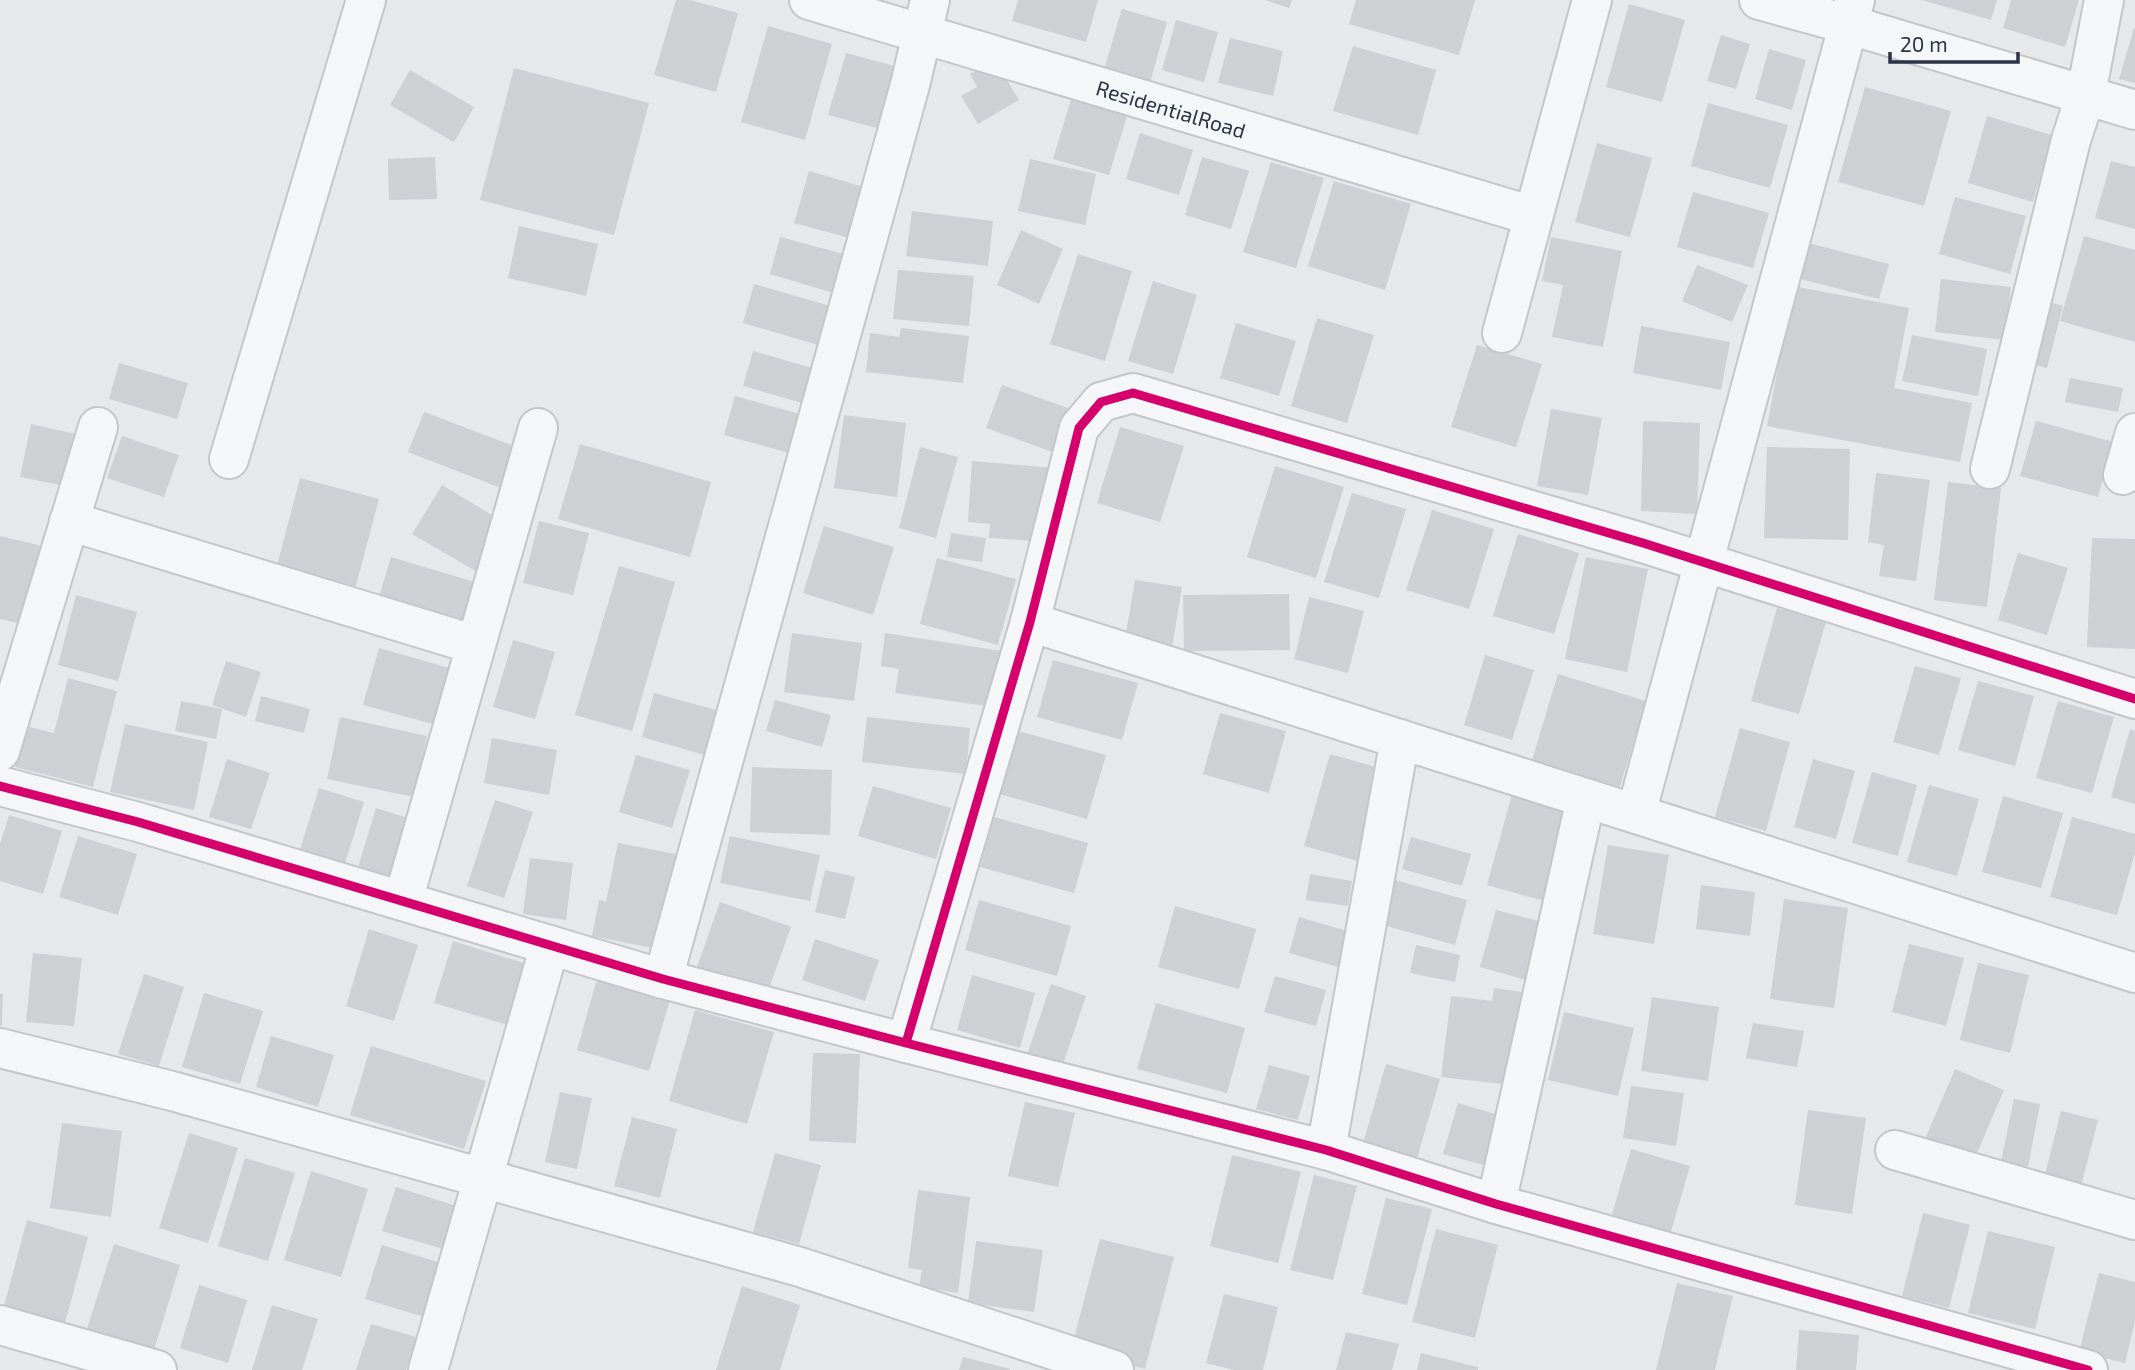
<svg xmlns="http://www.w3.org/2000/svg" width="2135" height="1370" font-family="'Exo 2',sans-serif">
  <style>
    .building { fill: #ced0d3 }
    .lines { fill: none; stroke-linecap: round; stroke-linejoin: round }
    .street-casing { stroke: #c4c6c8; stroke-width: 42 }
    .street { stroke: #f5f6f7; stroke-width: 38 }
    .cycleway-casing { stroke: #f4f6f9; stroke-width: 13 }
    .cycleway { stroke: #d6006c; stroke-width: 9 }
    .labels { text-anchor: middle; dominant-baseline: central; stroke-width: 5; stroke-linejoin: round; paint-order: stroke }
    .street-label { font-size: 21px; fill: #2b3445; stroke: #f4f6f9 }
  </style>
  <rect width="100%" height="100%" fill="#e6e8ea"/>
  <path class="building" d="M676 0H690L738 13 716 92 654 75Z
    M1018 0H1098L1086 42 1012 21Z
    M1265 0H1292L1289 8Z
    M1356 0H1475L1459 55 1349 24Z
    M1922 0H1997L1991 20Z
    M2011 0H2079L2065 47 2003 28Z
    M1629 4 1685 20 1662 102 1606 87Z
    M1122 9 1167 22 1149 86 1103 73Z
    M1176 20 1218 32 1204 82 1162 70Z
    M768 26 832 44 805 140 741 122Z
    M2134 28H2135V83L2119 79Z
    M1721 35 1750 44 1736 89 1707 81Z
    M1230 38 1283 51 1273 96 1218 83Z
    M1353 46 1436 70 1418 135 1333 111Z
    M1769 49 1806 60 1792 110 1755 99Z
    M846 53 902 68 884 130 828 115Z
    M995 60 1019 100 978 124 961 96 977 87 970 74Z
    M514 68 649 103 614 235 480 200Z
    M410 70 474 107 454 142 390 105Z
    M1865 87 1951 111 1924 206 1838 182Z
    M1072 96 1128 113 1109 175 1053 159Z
    M1708 103 1788 125 1770 188 1691 166Z
    M1987 116 2052 135 2033 202 1968 183Z
    M1140 133 1193 150 1179 195 1126 179Z
    M1597 143 1652 158 1630 237 1575 222Z
    M435 157 437 199 389 200 388 159Z
    M1202 157 1249 171 1231 229 1185 215Z
    M1030 159 1096 174 1085 225 1018 211Z
    M2111 161 2135 167V229L2095 218Z
    M1271 162 1324 178 1296 268 1243 252Z
    M809 171 871 189 857 240 794 223Z
    M1334 181 1411 204 1385 290 1308 266Z
    M1693 192 1769 213 1753 268 1677 247Z
    M1955 197 2026 216 2010 274 1939 254Z
    M912 211 993 221 988 266 906 256Z
    M519 226 598 244 586 296 508 278Z
    M1021 230 1063 249 1039 304 997 285Z
    M2084 236 2135 250V342L2060 321Z
    M780 237 851 256 840 295 770 274Z
    M1551 237 1622 251 1603 347 1552 337 1563 285 1542 281Z
    M1801 241 1889 264 1879 299 1792 277Z
    M1078 254 1132 271 1105 361 1050 344Z
    M1697 265 1748 285 1732 322 1682 301Z
    M898 270 974 276 969 326 893 319Z
    M1941 279 2011 287 2005 340 1935 332Z
    M1153 281 1197 295 1173 374 1128 361Z
    M754 284 837 308 825 347 743 323Z
    M1793 286 1909 308 1894 388 1972 403 1960 462 1767 426Z
    M2042 300 2063 306 2047 368 2026 363Z
    M1317 318 1374 335 1347 423 1291 406Z
    M1236 323 1296 341 1279 396 1220 378Z
    M1641 326 1730 342 1721 390 1633 373Z
    M901 328 969 336 963 383 866 372 870 333 899 337Z
    M1912 335 1987 349 1978 396 1902 381Z
    M1477 345 1542 364 1516 447 1451 427Z
    M753 351 819 370 809 405 743 386Z
    M119 363 188 383 177 419 109 399Z
    M2070 378 2123 388 2118 412 2065 402Z
    M1002 385 1071 409 1055 453 986 428Z
    M735 396 800 414 789 453 724 435Z
    M1551 409 1602 418 1588 495 1537 486Z
    M424 412 522 449 506 490 408 452Z
    M844 415 906 423 897 497 834 488Z
    M1643 421 1700 423 1697 514 1641 511Z
    M2036 421 2114 442 2098 497 2020 476Z
    M31 424 85 436 74 488 20 477Z
    M1120 427 1184 446 1160 522 1097 503Z
    M122 436 179 455 164 497 107 478Z
    M580 444 711 482 690 557 558 519Z
    M920 447 958 457 936 538 899 528Z
    M1767 447 1850 449 1848 540 1764 538Z
    M972 461 1055 468 1038 541 989 538 990 524 968 522Z
    M1275 466 1344 487 1316 578 1247 557Z
    M1876 473 1930 480 1916 581 1879 576 1884 545 1868 542Z
    M300 478 379 499 354 593 275 573Z
    M1948 482 2001 488 1987 607 1934 600Z
    M442 485 510 526 481 574 412 534Z
    M1352 493 1406 509 1379 598 1324 582Z
    M1432 510 1494 529 1469 609 1406 590Z
    M539 521 589 533 573 595 523 583Z
    M824 526 894 547 873 615 803 593Z
    M951 533 986 538 982 562 947 557Z
    M1518 534 1579 553 1554 634 1493 616Z
    M0 536 42 546 22 624 0 619Z
    M2092 538 2135 539V649L2087 647Z
    M2018 553 2068 568 2047 635 1998 620Z
    M391 557 478 583 465 626 378 600Z
    M1586 557 1648 569 1627 672 1565 659Z
    M937 558 1016 579 998 645 920 624Z
    M619 566 675 582 632 731 575 715Z
    M1135 580 1182 587 1172 648 1125 639Z
    M1289 594 1290 650 1184 651 1183 595Z
    M76 595 137 612 118 681 58 665Z
    M1309 597 1364 611 1348 673 1294 659Z
    M1777 608 1826 622 1799 714 1751 701Z
    M792 633 862 643 854 701 784 692Z
    M885 633 1009 652 1000 708 895 693 899 669 881 666Z
    M513 640 555 652 535 719 493 707Z
    M379 648 456 670 440 726 363 705Z
    M1485 655 1534 670 1512 740 1464 725Z
    M1053 660 1138 683 1122 740 1037 717Z
    M226 661 261 672 246 717 212 705Z
    M1915 666 1961 678 1939 755 1893 742Z
    M1558 674 1646 701 1620 787 1532 760Z
    M68 678 117 691 93 787 15 767 25 726 54 733Z
    M1978 681 2034 696 2015 766 1958 750Z
    M654 693 727 713 715 758 642 737Z
    M261 696 310 709 304 733 255 721Z
    M775 700 831 715 822 747 766 731Z
    M181 701 222 709 216 739 175 731Z
    M2058 701 2114 717 2092 793 2036 778Z
    M1220 713 1286 731 1269 793 1203 774Z
    M340 717 427 736 414 797 327 779Z
    M867 717 970 728 966 774 862 762Z
    M125 724 208 742 194 810 110 792Z
    M1740 728 1790 742 1766 831 1715 817Z
    M2130 729 2135 731V804L2111 797Z
    M1014 730 1106 755 1087 819 996 793Z
    M492 738 557 750 549 795 484 783Z
    M1330 754 1383 769 1358 861 1304 846Z
    M636 755 690 770 672 828 619 812Z
    M227 759 270 773 251 829 209 817Z
    M1813 759 1855 771 1836 839 1794 827Z
    M752 767 832 770 830 835 750 832Z
    M1872 772 1917 785 1898 856 1852 843Z
    M1929 785 1979 799 1957 876 1907 862Z
    M873 786 951 808 936 859 858 836Z
    M319 788 364 802 343 870 298 856Z
    M1513 791 1574 808 1547 902 1487 885Z
    M2003 796 2063 813 2041 888 1982 872Z
    M495 800 533 812 504 898 467 886Z
    M376 808 424 823 403 888 356 874Z
    M9 815 62 831 43 894 0 881V844Z
    M994 817 1088 843 1074 893 980 867Z
    M2072 817 2135 834V853L2117 915 2050 897Z
    M78 836 137 854 118 915 59 897Z
    M730 836 820 855 810 901 720 883Z
    M1411 837 1471 854 1462 886 1402 869Z
    M618 843 676 854 657 949 592 936 599 900 606 902Z
    M1608 845 1669 855 1654 944 1593 934Z
    M530 858 573 863 566 920 523 914Z
    M825 870 855 877 845 919 815 912Z
    M1310 874 1352 881 1348 906 1306 900Z
    M1395 880 1467 900 1455 945 1383 925Z
    M1701 885 1755 892 1750 936 1696 929Z
    M1784 899 1848 908 1834 1008 1770 999Z
    M979 900 1071 926 1057 976 965 950Z
    M720 902 791 927 768 991 697 967Z
    M1175 906 1256 929 1239 989 1158 967Z
    M1496 910 1542 922 1526 980 1480 967Z
    M1299 917 1347 931 1338 967 1289 953Z
    M369 929 418 945 394 1021 346 1006Z
    M815 939 879 960 865 1001 802 980Z
    M453 941 527 964 508 1025 434 1003Z
    M1909 944 1964 958 1946 1026 1892 1012Z
    M1416 945 1460 955 1455 982 1410 973Z
    M33 953 82 958 74 1026 26 1022Z
    M1978 963 2029 975 2010 1053 1960 1040Z
    M144 974 184 987 159 1066 118 1054Z
    M972 975 1035 993 1020 1048 957 1030Z
    M1275 976 1326 990 1316 1026 1264 1012Z
    M597 979 670 1000 649 1071 577 1050Z
    M1051 984 1086 996 1058 1079 1023 1067Z
    M1494 988 1530 993 1519 1086 1441 1077 1451 996 1492 1001Z
    M204 993 263 1011 240 1084 182 1067Z
    M0 994H3L2 1026H0Z
    M1652 997 1719 1007 1708 1081 1641 1071Z
    M1156 1003 1245 1028 1227 1093 1137 1069Z
    M695 1010 774 1032 747 1124 669 1101Z
    M1564 1012 1634 1028 1618 1096 1548 1080Z
    M1753 1023 1804 1031 1797 1067 1746 1058Z
    M271 1036 334 1055 318 1107 256 1087Z
    M371 1046 486 1081 464 1149 350 1115Z
    M813 1053 860 1054 856 1143 809 1141Z
    M1386 1064 1440 1079 1416 1162 1362 1147Z
    M1269 1065 1310 1076 1298 1120 1256 1109Z
    M1955 1069 2004 1090 1974 1160 1925 1139Z
    M1631 1086 1684 1093 1676 1146 1623 1138Z
    M560 1092 592 1098 577 1169 545 1162Z
    M2014 1099 2040 1104 2028 1167 2001 1161Z
    M1025 1102 1075 1113 1058 1187 1008 1176Z
    M1458 1103 1505 1117 1491 1167 1443 1154Z
    M1808 1110 1866 1118 1852 1214 1795 1205Z
    M2061 1111 2098 1120 2079 1194 2042 1186Z
    M632 1117 677 1129 660 1198 614 1186Z
    M62 1123 122 1131 111 1217 50 1208Z
    M189 1133 238 1148 208 1243 159 1228Z
    M1631 1149 1690 1166 1670 1235 1611 1218Z
    M775 1153 821 1165 799 1244 753 1232Z
    M1232 1155 1301 1172 1278 1263 1210 1246Z
    M245 1158 295 1173 268 1261 218 1246Z
    M311 1171 368 1189 341 1277 284 1260Z
    M1314 1175 1357 1186 1333 1280 1290 1270Z
    M396 1187 463 1208 450 1251 382 1231Z
    M918 1190 970 1197 958 1293 919 1287 922 1270 908 1268Z
    M1386 1198 1432 1209 1407 1305 1362 1294Z
    M1923 1213 1970 1225 1949 1308 1902 1296Z
    M27 1220 88 1237 64 1327 3 1310Z
    M1436 1229 1498 1245 1475 1338 1412 1322Z
    M1988 1231 2055 1247 2035 1329 1968 1313Z
    M1100 1239 1174 1257 1145 1369 1071 1350Z
    M976 1241 1043 1250 1034 1312 968 1303Z
    M114 1244 180 1265 153 1353 86 1332Z
    M382 1245 451 1266 434 1320 365 1299Z
    M2099 1273 2135 1282V1321L2125 1363 2079 1352Z
    M1677 1283 1733 1296 1715 1370H1656Z
    M199 1285 247 1300 228 1363 180 1348Z
    M742 1286 800 1305 780 1370H716Z
    M1224 1294 1278 1307 1263 1370H1234L1206 1363Z
    M272 1305 318 1319 302 1370H252Z
    M371 1324 416 1337 406 1370H356Z
    M1799 1330 1859 1335 1856 1370H1796Z
    M1346 1332 1399 1344 1392 1370H1336Z
    M1421 1353 1478 1367V1370H1417Z
    M963 1357 1010 1369V1370H959Z"/>
  <g class="lines">
    <defs>
      <g id="street">
        <path id="s1" d="M809 0 1533 216"/>
        <path d="M1759 0 1850 25 2135 110"/>
        <path d="M1855 0 1636 814 2135 973"/>
        <path d="M1502 333 1592 0"/>
        <path d="M229 459 366 0"/>
        <path d="M1990 469 2071 140 2086 94 2104 0"/>
        <path d="M2123 475 2135 433"/>
        <path d="M69 521 476 645"/>
        <path d="M1030 622 1636 814"/>
        <path d="M0 751 98 427"/>
        <path d="M0 786 138 822 663 979 906 1043 1326 1150 1496 1204 2088 1370"/>
        <path d="M403 901 538 428"/>
        <path d="M663 979 910 85 930 0"/>
        <path d="M906 1043 1030 622 1079 428 1101 402 1133 393 1643 543 2135 699"/>
        <path d="M0 1048 172 1091 800 1267 1114 1370"/>
        <path d="M1326 1150 1400 739"/>
        <path d="M1895 1150 2135 1220"/>
        <path d="M1496 1204 1586 798"/>
        <path d="M0 1325 157 1370"/>
        <path d="M428 1370 550 945"/>
      </g>
    </defs>
    <use href="#street" class="street-casing"/>
    <use href="#street" class="street"/>
    <defs>
      <path id="cycleway" d="M0 786 138 822 663 979 906 1043 1326 1150 1496 1204 2088 1370
        M906 1043 1030 622 1079 428 1101 402 1133 393 1643 543 2135 699"/>
    </defs>
    <use href="#cycleway" class="cycleway-casing"/>
    <use href="#cycleway" class="cycleway"/>
  </g>
  <g class="labels">
    <g class="street-label">
      <text stroke="none"><textPath href="#s1" startOffset="378">ResidentialRoad</textPath></text>
    </g>
  </g>
  <path d="M1890 52v10h128v-10" fill="none" stroke="#2b3445" stroke-width="3.5"/>
  <text x="1900" y="52" font-size="21" fill="#2b3445" stroke="#f4f6f9" stroke-width="5" paint-order="stroke">20 m</text>
</svg>
